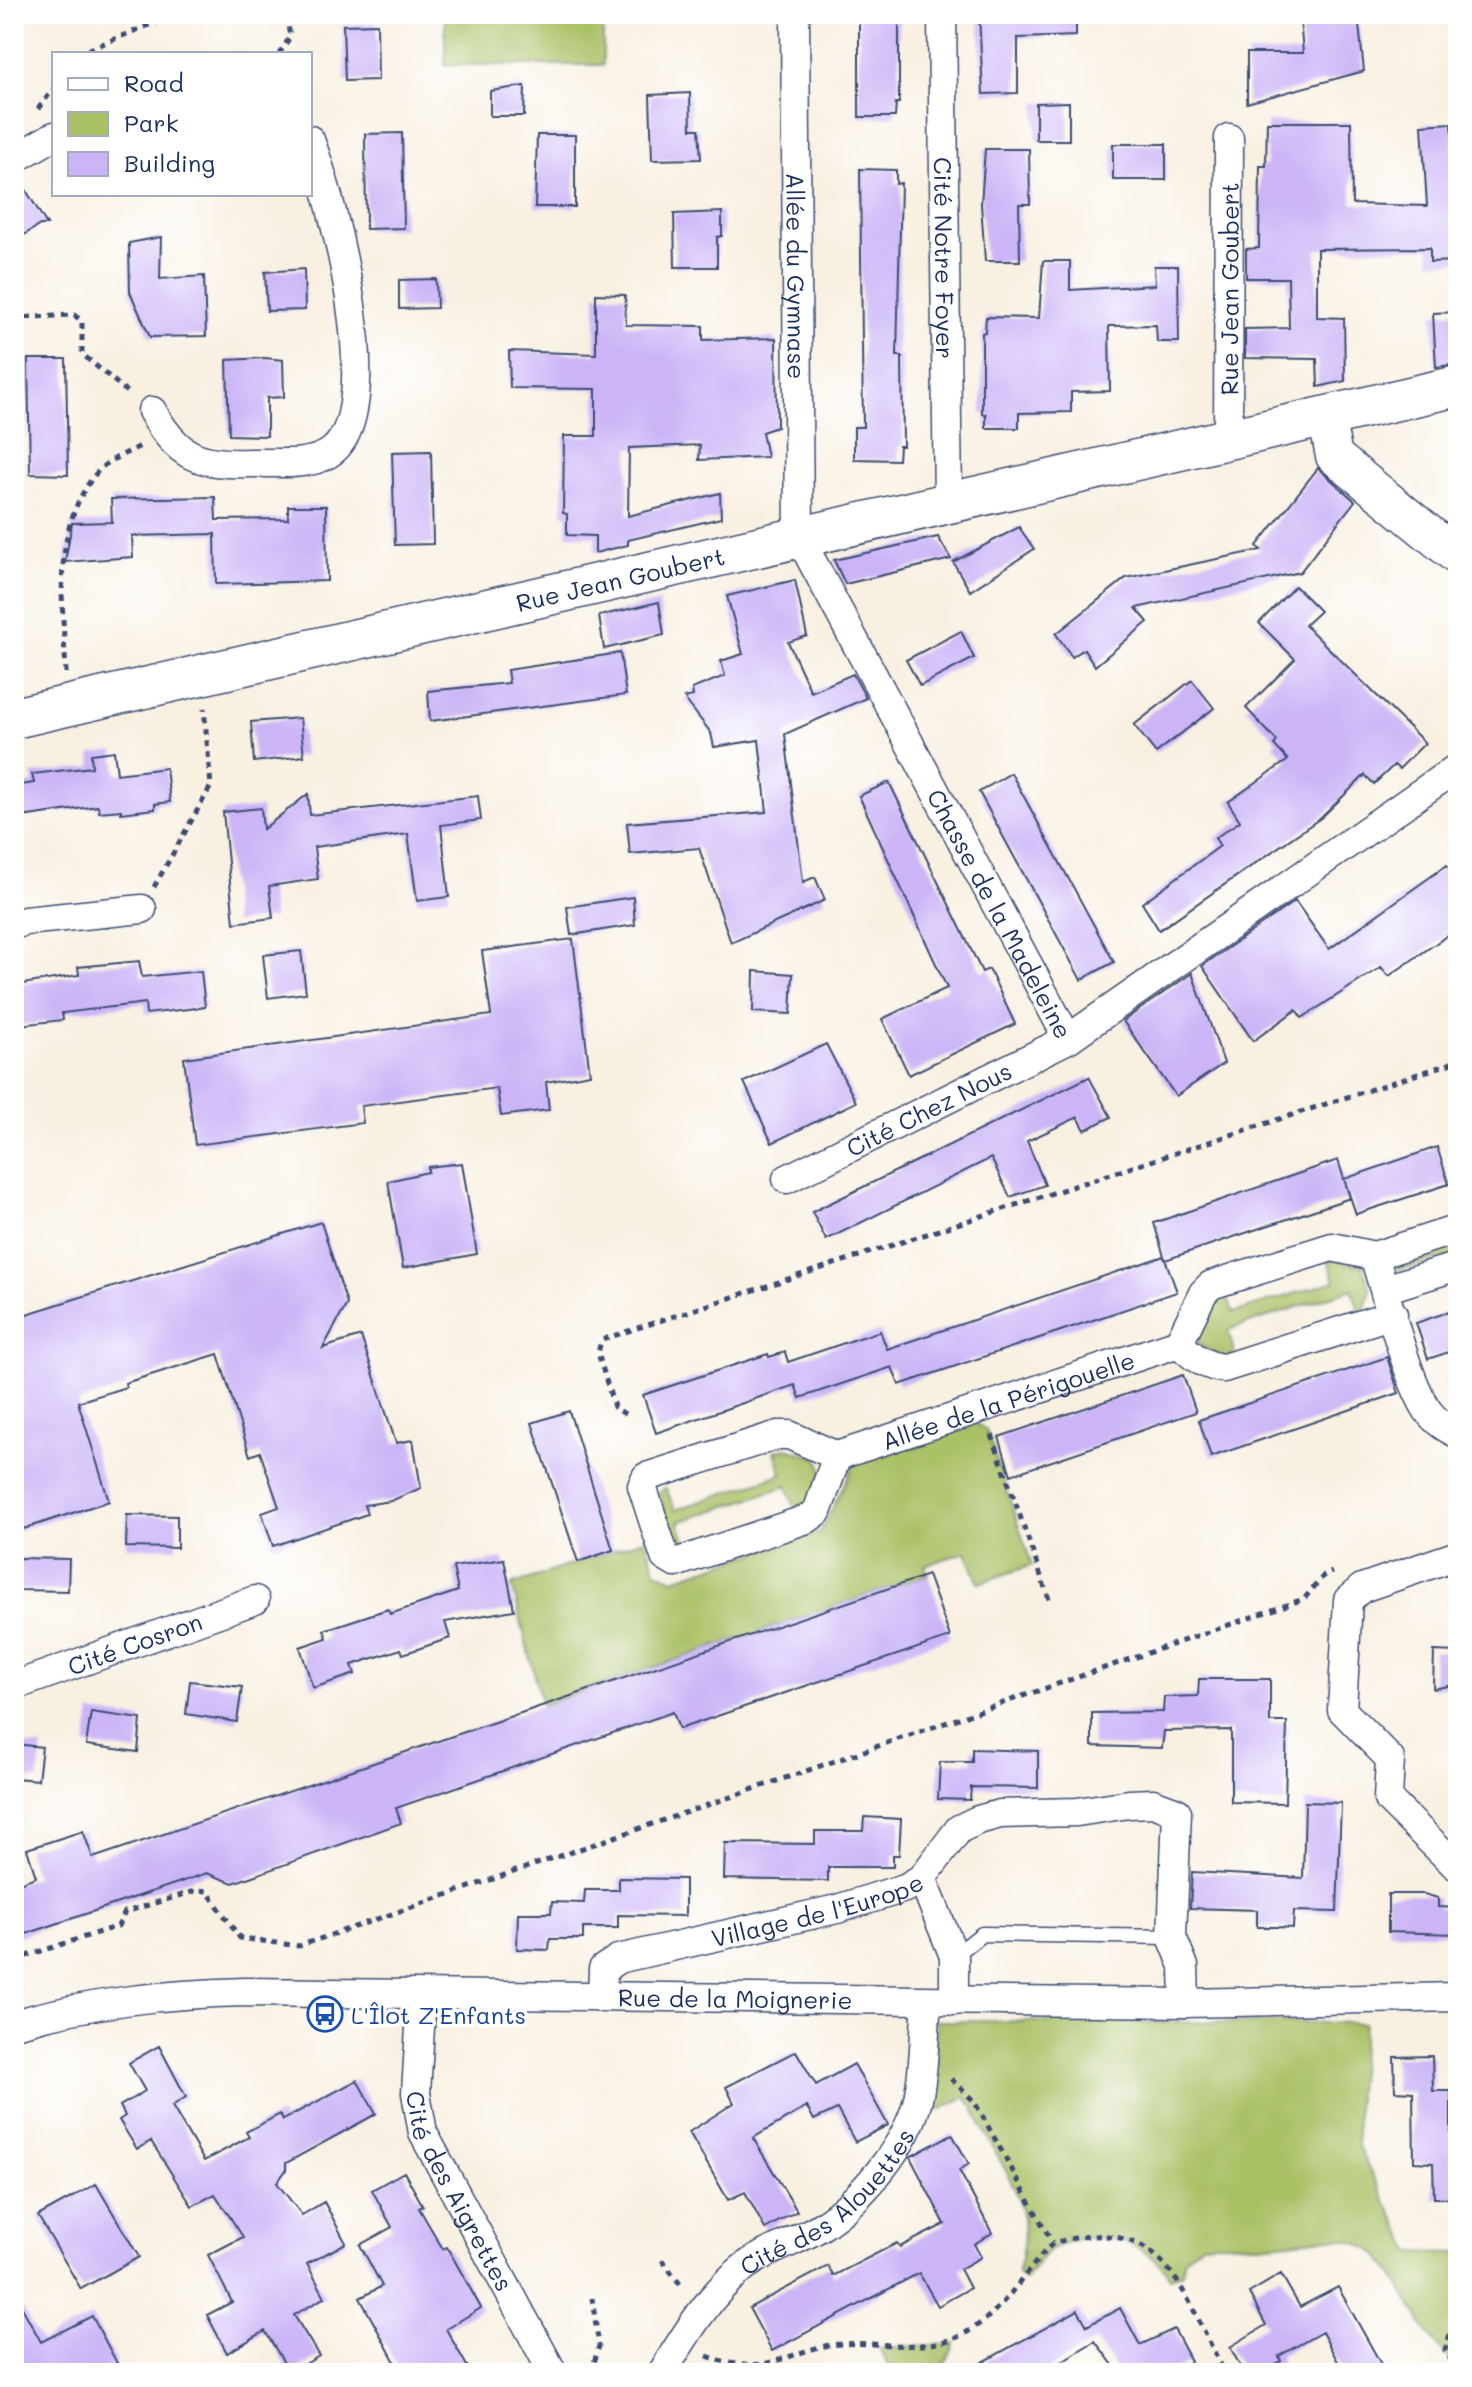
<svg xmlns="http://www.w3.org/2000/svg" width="1472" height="2387" font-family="Mali,sans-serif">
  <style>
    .green { fill: #aac166; stroke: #627862; stroke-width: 2 }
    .building { fill: #cbb5f7 }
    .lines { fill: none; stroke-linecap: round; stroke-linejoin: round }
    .service-casing { stroke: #3c4c72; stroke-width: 17 }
    .minor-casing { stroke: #3c4c72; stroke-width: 31 }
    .tertiary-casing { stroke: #3c4c72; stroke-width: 39 }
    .secondary-casing { stroke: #3c4c72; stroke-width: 43 }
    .path { stroke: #3c4c72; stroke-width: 5; stroke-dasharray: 6 6; stroke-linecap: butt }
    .service { stroke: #fff; stroke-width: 14 }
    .minor { stroke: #fff; stroke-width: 28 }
    .tertiary { stroke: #fff; stroke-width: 36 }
    .secondary { stroke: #fff; stroke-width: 40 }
    .labels { text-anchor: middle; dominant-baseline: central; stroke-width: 7; stroke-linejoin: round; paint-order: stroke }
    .street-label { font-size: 24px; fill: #1b2f5e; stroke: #fff }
    .transit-label { font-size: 24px; fill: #164399; stroke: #fff; text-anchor: start }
  </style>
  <rect width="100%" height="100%" fill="#fff"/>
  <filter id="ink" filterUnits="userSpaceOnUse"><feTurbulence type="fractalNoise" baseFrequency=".0125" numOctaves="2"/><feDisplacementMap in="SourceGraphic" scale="16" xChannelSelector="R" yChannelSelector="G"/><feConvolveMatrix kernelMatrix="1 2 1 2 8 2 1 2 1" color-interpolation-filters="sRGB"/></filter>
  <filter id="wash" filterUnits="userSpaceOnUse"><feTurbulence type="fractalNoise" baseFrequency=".006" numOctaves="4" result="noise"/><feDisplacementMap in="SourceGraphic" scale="32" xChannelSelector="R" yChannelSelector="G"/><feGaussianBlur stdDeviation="1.8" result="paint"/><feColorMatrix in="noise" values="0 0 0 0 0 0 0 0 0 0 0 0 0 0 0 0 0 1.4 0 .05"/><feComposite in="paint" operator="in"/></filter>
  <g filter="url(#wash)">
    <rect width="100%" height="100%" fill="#f8f0e1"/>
    <path class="green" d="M445 14H603V65H445Z
      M1458 1240V1254L1398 1271 1397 1262Z
      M1328 1259 1363 1266 1371 1290 1364 1311 1360 1313 1352 1289 1228 1330 1235 1354 1224 1358 1200 1346 1196 1331 1210 1297 1226 1291 1233 1313 1335 1281Z
      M975 1423 986 1430 1032 1565 979 1583 966 1552 925 1565 928 1575 542 1705 512 1585 645 1539 656 1571 674 1579 821 1531 856 1461Z
      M787 1448 818 1458 823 1472 808 1504 795 1508 787 1486 679 1522 686 1545H676L671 1539 659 1492 666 1488 675 1510 782 1474 775 1451Z
      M937 2021 1364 2023 1357 2090V2145L1412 2252 1458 2253V2367C1425 2340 1412 2301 1388 2267 1356 2221 1307 2244 1263 2244 1242 2244 1223 2240 1202 2243L1185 2258 1182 2272 1170 2277C1148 2240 1091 2226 1054 2248 1041 2255 1033 2269 1025 2280L1017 2274C1040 2197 999 2172 973 2106L965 2097 920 2119Z
      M955 2344 940 2373H892L879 2348Z"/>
    <g id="blocks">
      <path class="building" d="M859 14H899V103H896L895 117H859Z
        M979 14H1076V36L1018 38V93L983 94Z
        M1300 19 1359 25 1364 71 1247 103V53H1303Z
        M377 24 378 80 345 81 343 25Z
        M525 86 524 116H490V91Z
        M690 93 691 129H699L701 159 652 160 650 95Z
        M1069 102V140H1036V103Z
        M1267 122H1351L1352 204 1427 206 1422 125 1452 123 1458 261 1430 262V248L1317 249V317L1344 318 1345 381 1318 387 1317 359 1245 358V329L1289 328 1288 278H1246V249L1259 248 1260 166H1266Z
        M402 133 404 228 366 229 365 134Z
        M537 135H575V207H535Z
        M1113 144H1166V180H1113Z
        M985 149H1029L1030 204H1019L1020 261H985L981 204Z
        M860 169 896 170V184L901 183 897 356H902L903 446H899L898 460 854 459V427H863Z
        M17 175 47 225H40L14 241V176Z
        M722 212V236L717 237V267H675L674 214Z
        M161 237 160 279 204 276 206 336 150 337 130 292 129 243Z
        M1043 261H1070V290L1155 285 1154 266H1178L1179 342H1157L1156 325 1109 326 1110 391 1071 392V412L1019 413V428H986V414H982V333L985 332 986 317 1039 318Z
        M304 269 305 310 267 311 265 272Z
        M436 279 437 308 399 309V280Z
        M596 294 625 295 626 325 703 326V340L776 338 777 427 762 432 767 457 699 460 700 445 629 448 628 516 720 493 721 518 628 540V545L595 553V536L567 535V514L563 513 564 436H596V389L510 388 509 351 596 354Z
        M1458 312V364L1436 367 1433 313Z
        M265 358 283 360 284 397 267 398V436L229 435 227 360Z
        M28 359H66L68 475 30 474Z
        M431 451 433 544 395 545 392 452Z
        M1318 468 1355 501 1300 572 1136 608 1148 622 1095 666 1084 649 1072 657 1056 634 1126 578 1261 550 1257 546Z
        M215 497 216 520 288 519V506H326L327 581 216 584 215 534 132 536 133 557 65 562 72 523 112 522 111 499Z
        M1019 527 1034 549 970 591 953 562Z
        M938 537 951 559 845 584 834 560Z
        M795 580 807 636 788 642 811 692 853 674 866 698 785 734 803 882 815 877 825 900 731 943 699 848 630 854 627 823 767 812 759 740 714 747 711 733 684 698 693 696 692 689 725 676 721 661 743 654 727 596Z
        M1295 586 1320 611 1305 625 1425 743 1399 769 1394 765 1374 784 1365 775 1322 817 1159 930 1142 903 1220 846 1215 838 1240 821 1228 802 1288 760 1274 745 1277 741 1246 708 1295 659 1259 623Z
        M659 602 664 635 604 649 599 616Z
        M961 631 974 658 920 686 906 660Z
        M620 653 626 695 430 721 428 691 509 683 507 670Z
        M1192 680 1214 708 1156 753 1134 725Z
        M300 718 304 756 254 762 251 722Z
        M114 751 117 774 166 768 170 802 155 804V809L121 813V810L99 812 98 806 14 818V786L34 783 32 774 92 767 91 754Z
        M1011 773 1114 962 1081 980 979 792Z
        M889 782 982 972 989 969 1015 1024 909 1075 882 1019 947 988 859 796Z
        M308 794 310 815 478 796 481 820 441 825 449 897 417 901 408 834 314 847 318 879 269 886 273 918 234 923 223 812 261 808 263 829Z
        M1447 865 1458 879V928L1389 976 1381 967 1302 1018 1296 1010 1253 1041 1202 966 1295 901 1329 949Z
        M633 897 635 925 571 935 567 907Z
        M573 939 590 1074 546 1082 549 1110 501 1116 497 1088 361 1106 363 1123 195 1145 184 1058 491 1015 482 951Z
        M301 951 306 993 268 998 263 955Z
        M139 961 142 977 201 971 205 1007 146 1014 145 1003 62 1013 63 1020 20 1025 16 985 79 975 78 967Z
        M754 971 793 974 791 1014 753 1012Z
        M1192 973 1224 1063 1176 1096 1123 1021Z
        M826 1044 856 1102 772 1143 744 1082Z
        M1089 1077 1111 1117 1085 1130 1078 1117 1027 1141 1045 1185 1010 1197 991 1158 826 1240 812 1212Z
        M1437 1147 1449 1184 1356 1214 1344 1179Z
        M1338 1160 1350 1198 1165 1260 1154 1223Z
        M462 1163 477 1254 403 1268 388 1181 428 1172V1167Z
        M321 1222 347 1304 323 1348 361 1336 396 1443 413 1440 421 1488 391 1501 364 1505 367 1514 273 1546 262 1513 279 1507 260 1452 250 1456 218 1354 125 1383 126 1387 78 1402 109 1501 14 1532V1318Z
        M1164 1256 1177 1292 899 1385 892 1367 800 1398 795 1385 656 1433 643 1395 768 1354 769 1357 785 1352 788 1362 880 1331 887 1349Z
        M1448 1312 1449 1316 1458 1313V1349L1428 1359 1416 1323Z
        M1387 1357 1399 1393 1211 1457 1199 1420Z
        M1183 1375 1196 1412 1011 1475 999 1437Z
        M569 1411 613 1550 578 1562 532 1423Z
        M127 1515 177 1516V1548L126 1547Z
        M18 1558 69 1559 68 1591 18 1590Z
        M504 1559 514 1610 445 1622 450 1638 403 1654 401 1649 352 1665 355 1674 313 1688 300 1647 327 1638 324 1630 388 1609 390 1614 458 1591 453 1567Z
        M928 1575 950 1637 679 1729 673 1712 396 1808 401 1823 233 1883 207 1873 14 1938V1885L36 1877 27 1849 83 1831 93 1858Z
        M1434 1651 1458 1652V1684L1433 1689Z
        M1199 1679H1270V1722H1287L1285 1803 1231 1802V1730L1164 1731 1162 1748 1092 1746V1713L1163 1712 1164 1697 1198 1696Z
        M190 1681 242 1687 237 1722 186 1714Z
        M91 1712 141 1719 138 1752 86 1745Z
        M14 1744 42 1747 38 1780 14 1778Z
        M972 1749 1038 1751V1788L971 1787 970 1800 938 1799 940 1762H972Z
        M1305 1802 1341 1803 1337 1912 1294 1911 1293 1928 1276 1927H1257V1910L1190 1908 1192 1872 1303 1878Z
        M864 1817 901 1819 899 1855H893V1867H828V1881L724 1879 725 1843 815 1844V1831H863Z
        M619 1878 685 1879V1916L618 1915V1928H583V1939H550L549 1950 517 1949 518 1913H551L552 1902 584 1903 585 1890H619Z
        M1388 1894H1424L1438 1898V1907L1458 1908V1934L1388 1932Z
        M159 2046 186 2097 172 2106 204 2161 249 2137 246 2132 280 2114 283 2120 357 2080 376 2114 286 2163V2170L277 2183 302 2215 324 2202 346 2243 307 2264 325 2297 294 2315 319 2356 290 2373 265 2331 227 2353 207 2315 232 2302 208 2255 243 2237 215 2194 192 2206 151 2141 137 2149 119 2120 125 2116 120 2106 145 2091 129 2063Z
        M796 2051 816 2085 854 2064 888 2125 855 2142 837 2109 814 2120 807 2107 753 2138 797 2211 765 2229 745 2192 728 2200 689 2132 734 2103 726 2087Z
        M1432 2056 1433 2091H1451V2162H1458V2198H1434L1433 2163 1414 2162 1413 2092 1395 2091 1394 2057Z
        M952 2134 969 2164 959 2170 992 2233 974 2244 981 2257 960 2269 970 2288 938 2306 919 2273 772 2351 749 2308 828 2266 833 2276 897 2243 900 2247 945 2224 910 2157Z
        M404 2172 423 2206 419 2208 430 2227 443 2249 447 2247 481 2308 446 2329 471 2373H401L360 2298 382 2286 360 2245 392 2227 372 2190Z
        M96 2184 139 2257 81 2289 38 2216Z
        M1281 2274 1300 2307 1338 2287 1386 2373H1344L1322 2332 1279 2356 1281 2361 1259 2373H1244L1230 2347 1266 2325 1249 2293Z
        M14 2293 41 2342 92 2316 117 2363 97 2373H14Z
        M1120 2308 1140 2345 1174 2329 1191 2361 1171 2373H1119L1095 2341 1042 2373H963L1078 2310 1087 2326Z"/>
    </g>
  </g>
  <g filter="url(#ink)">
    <use href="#blocks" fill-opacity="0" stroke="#3c4c72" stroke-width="2"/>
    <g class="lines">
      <defs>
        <path id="service" d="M954 1956 982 1934 1172 1937"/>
        <g id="minor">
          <path id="s1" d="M795 14 799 537 1068 1039 1458 767"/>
          <path id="s2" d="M942 14 948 503"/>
          <path d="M14 159 54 136"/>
          <path d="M152 411C178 457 198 465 250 463 273 462 307 467 328 454 391 416 332 198 310 140"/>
          <path id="s3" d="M1228 439 1229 138"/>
          <path d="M14 925 25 921 142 909"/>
          <path id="s4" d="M787 1179 1068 1039"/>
          <path d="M1374 1256C1387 1296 1406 1378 1428 1411 1436 1422 1446 1428 1458 1434"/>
          <path d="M1385 1289 1458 1266"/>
          <path d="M1393 1314 1224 1368C1206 1367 1191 1356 1179 1343L1203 1293 1211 1285 1332 1247 1374 1256 1458 1229"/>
          <path d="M778 1435H789L837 1456 817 1512 807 1519 675 1563 665 1557 642 1486 646 1477Z"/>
          <path id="s5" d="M837 1456 1179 1343"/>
          <path id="s6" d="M14 1686 255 1600"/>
          <path d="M1455 1865 1388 1799 1390 1759 1342 1710 1348 1600 1362 1588 1458 1555"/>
          <path d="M922 1878 954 1956V2001"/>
          <path id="s7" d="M422 1995 416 2093 423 2133 553 2373"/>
          <path id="s8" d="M602 1998 603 1969 618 1959 837 1909 905 1888 922 1878 959 1829 978 1820 1000 1814 1077 1812 1129 1804 1153 1803 1177 1812 1172 1937 1184 1966 1185 2003"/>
          <path id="s9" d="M14 2024C91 2002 165 1994 245 1992L1185 2003 1458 1997"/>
          <path id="s10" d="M662 2373C684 2337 710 2293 744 2267 766 2250 796 2242 820 2227 859 2202 908 2145 918 2099 925 2067 924 2033 927 2001"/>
        </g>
        <path id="tertiary" d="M1326 416 1334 456 1458 557"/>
        <g id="secondary">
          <path id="s11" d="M14 718 1458 386"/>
        </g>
      </defs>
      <use href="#service" class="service-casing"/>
      <use href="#minor" class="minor-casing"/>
      <use href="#tertiary" class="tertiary-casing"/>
      <use href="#secondary" class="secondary-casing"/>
      <path class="path" d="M77 54 177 14
        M279 54 290 37 286 14
        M38 109 54 88
        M14 318 74 315 82 321V354L131 395
        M66 673C63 604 50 526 99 470 109 459 130 452 142 445
        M154 887 211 786 204 708
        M625 1414 614 1407 598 1353 601 1341 607 1338 1458 1061
        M992 1435 1051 1605
        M14 1960 118 1926 125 1912 199 1890 207 1891 240 1938 299 1946 1304 1599 1324 1575 1332 1572
        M951 2079 974 2101 1052 2242
        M662 2260 683 2288
        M707 2356C721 2361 734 2365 749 2365 775 2365 799 2351 825 2346 873 2337 925 2358 969 2331 1005 2309 1024 2272 1053 2243 1166 2211 1181 2291 1225 2373
        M591 2373 599 2346 592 2298
        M1456 2373 1445 2350 1458 2309"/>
      <use href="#service" class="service"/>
      <use href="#minor" class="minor"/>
      <use href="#tertiary" class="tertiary"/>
      <use href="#secondary" class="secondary"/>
    </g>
  </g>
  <defs>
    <symbol id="bus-ring" viewBox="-11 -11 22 22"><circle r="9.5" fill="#fff" stroke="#1a4fb4" stroke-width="1.5"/><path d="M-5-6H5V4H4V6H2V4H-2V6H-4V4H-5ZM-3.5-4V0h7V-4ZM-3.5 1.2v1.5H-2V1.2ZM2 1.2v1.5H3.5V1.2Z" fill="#1a4fb4"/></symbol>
  </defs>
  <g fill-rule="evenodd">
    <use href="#bus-ring" x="305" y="1994" width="40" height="40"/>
  </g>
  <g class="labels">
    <g class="street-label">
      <text stroke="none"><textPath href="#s2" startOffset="244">Cité Notre Foyer</textPath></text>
      <text stroke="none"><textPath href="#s1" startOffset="262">Allée du Gymnase</textPath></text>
      <text stroke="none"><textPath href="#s3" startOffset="150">Rue Jean Goubert</textPath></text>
      <text stroke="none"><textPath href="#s11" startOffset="622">Rue Jean Goubert</textPath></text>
      <text stroke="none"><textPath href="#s1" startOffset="950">Chasse de la Madeleine</textPath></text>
      <text stroke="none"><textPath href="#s4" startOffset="158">Cité Chez Nous</textPath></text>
      <text stroke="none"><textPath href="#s5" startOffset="180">Allée de la Périgouelle</textPath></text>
      <text stroke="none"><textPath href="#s6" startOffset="128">Cité Cosron</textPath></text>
      <text stroke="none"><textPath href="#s8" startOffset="252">Village de l'Europe</textPath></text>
      <text stroke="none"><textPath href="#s9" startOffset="724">Rue de la Moignerie</textPath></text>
      <text stroke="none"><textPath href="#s7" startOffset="206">Cité des Aigrettes</textPath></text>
      <text stroke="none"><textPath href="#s10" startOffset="242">Cité des Alouettes</textPath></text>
    </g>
    <g class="transit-label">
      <text x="351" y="2014">L'Îlot Z'Enfants</text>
    </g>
  </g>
  <rect width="1472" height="2387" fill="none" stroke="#fff" stroke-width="48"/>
  <rect x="52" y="52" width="260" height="144" fill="#ffffff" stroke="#a4acbf" stroke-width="2"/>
  <rect x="68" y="78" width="40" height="12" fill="#ffffff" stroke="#a4acbf" stroke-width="2"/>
  <text x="124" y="92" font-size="24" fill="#1b2f5e">Road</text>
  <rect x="68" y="112" width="40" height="24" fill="#aac166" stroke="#a4acbf" stroke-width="2"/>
  <text x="124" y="132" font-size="24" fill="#1b2f5e">Park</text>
  <rect x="68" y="152" width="40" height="24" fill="#cbb5f7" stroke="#a4acbf" stroke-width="2"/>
  <text x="124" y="172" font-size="24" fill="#1b2f5e">Building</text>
</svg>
